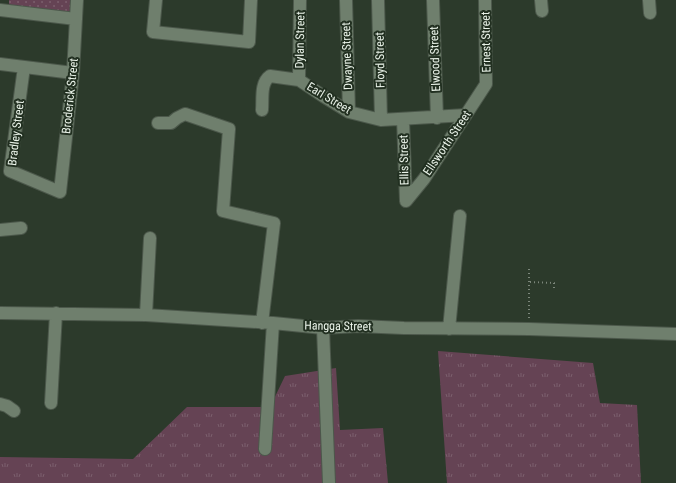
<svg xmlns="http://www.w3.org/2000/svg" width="676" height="483" font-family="'Roboto Condensed',sans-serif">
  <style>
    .grass { fill: url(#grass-tufts) }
    .park { fill: url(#park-dots) }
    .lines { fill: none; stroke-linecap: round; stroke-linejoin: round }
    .minor-casing { stroke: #4c584b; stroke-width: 14 }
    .path { stroke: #7c877b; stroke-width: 2; stroke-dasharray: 1 3; stroke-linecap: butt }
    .minor { stroke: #6f7f6d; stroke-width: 12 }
    .labels { text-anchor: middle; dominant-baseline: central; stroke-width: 4; stroke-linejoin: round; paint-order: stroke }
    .street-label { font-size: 12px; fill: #eaf3e9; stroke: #223021 }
  </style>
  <defs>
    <pattern id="grass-tufts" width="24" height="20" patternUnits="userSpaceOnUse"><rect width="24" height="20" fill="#654354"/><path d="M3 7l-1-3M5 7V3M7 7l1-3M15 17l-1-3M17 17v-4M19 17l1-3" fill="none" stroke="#7b5f6d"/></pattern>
    <pattern id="park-dots" width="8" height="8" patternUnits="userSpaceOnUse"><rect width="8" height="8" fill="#654354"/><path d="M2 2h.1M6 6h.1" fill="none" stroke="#7b5f6d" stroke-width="1.8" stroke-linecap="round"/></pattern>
  </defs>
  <rect width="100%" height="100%" fill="#2c3a2b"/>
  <path class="grass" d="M438 351 593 363 600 403 637 405 641 483H447Z
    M336 368 340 430 383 428 388 483H0V457L133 459 187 407H270L285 376Z"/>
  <path class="park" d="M9 0H73L72 14 9 5Z"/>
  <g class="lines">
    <defs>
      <path id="minor" d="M156 0 153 32 249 42 251 0
        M346 0 349 112
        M378 0 381 120
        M433 0 437 118
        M541 0 542 11
        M649 0 650 13
        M0 10 76 19
        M0 64 73 73
        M24 67 10 171 60 192 73 73 77 0
        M299 80 300 0
        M262 110C263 99 260 83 270 76L299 80 323 96 349 112 381 120 466 115
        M403 119 406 201
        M158 123H171L177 118 185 114 229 129 223 211 274 223 262 323
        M406 201 424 179 486 84 485 0
        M0 230 21 228
        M0 313 146 315 273 323 323 328 358 326 404 328 529 329 676 334
        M146 315 150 238
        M323 328 329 483
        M449 329 460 216
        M51 403 56 313
        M0 404 7 406 14 411
        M265 449 273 323"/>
    </defs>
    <use href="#minor" class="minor-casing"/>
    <path class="path" d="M530 282 554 283V291
      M529 318V268"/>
    <use href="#minor" class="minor"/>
  </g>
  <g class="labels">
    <g class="street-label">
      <text transform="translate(300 40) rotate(-89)">Dylan Street</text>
      <text transform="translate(486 42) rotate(-91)">Ernest Street</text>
      <text transform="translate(347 56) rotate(-92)">Dwayne Street</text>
      <text transform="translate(435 59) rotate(-92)">Elwood Street</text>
      <text transform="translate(380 60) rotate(-91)">Floyd Street</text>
      <text transform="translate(70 96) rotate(-84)">Broderick Street</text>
      <text transform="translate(329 98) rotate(31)">Earl Street</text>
      <text transform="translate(16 133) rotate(-83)">Bradley Street</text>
      <text transform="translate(447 143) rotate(-56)">Ellsworth Street</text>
      <text transform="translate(404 160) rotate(-91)">Ellis Street</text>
      <text transform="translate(338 326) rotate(1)">Hangga Street</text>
    </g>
  </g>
</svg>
